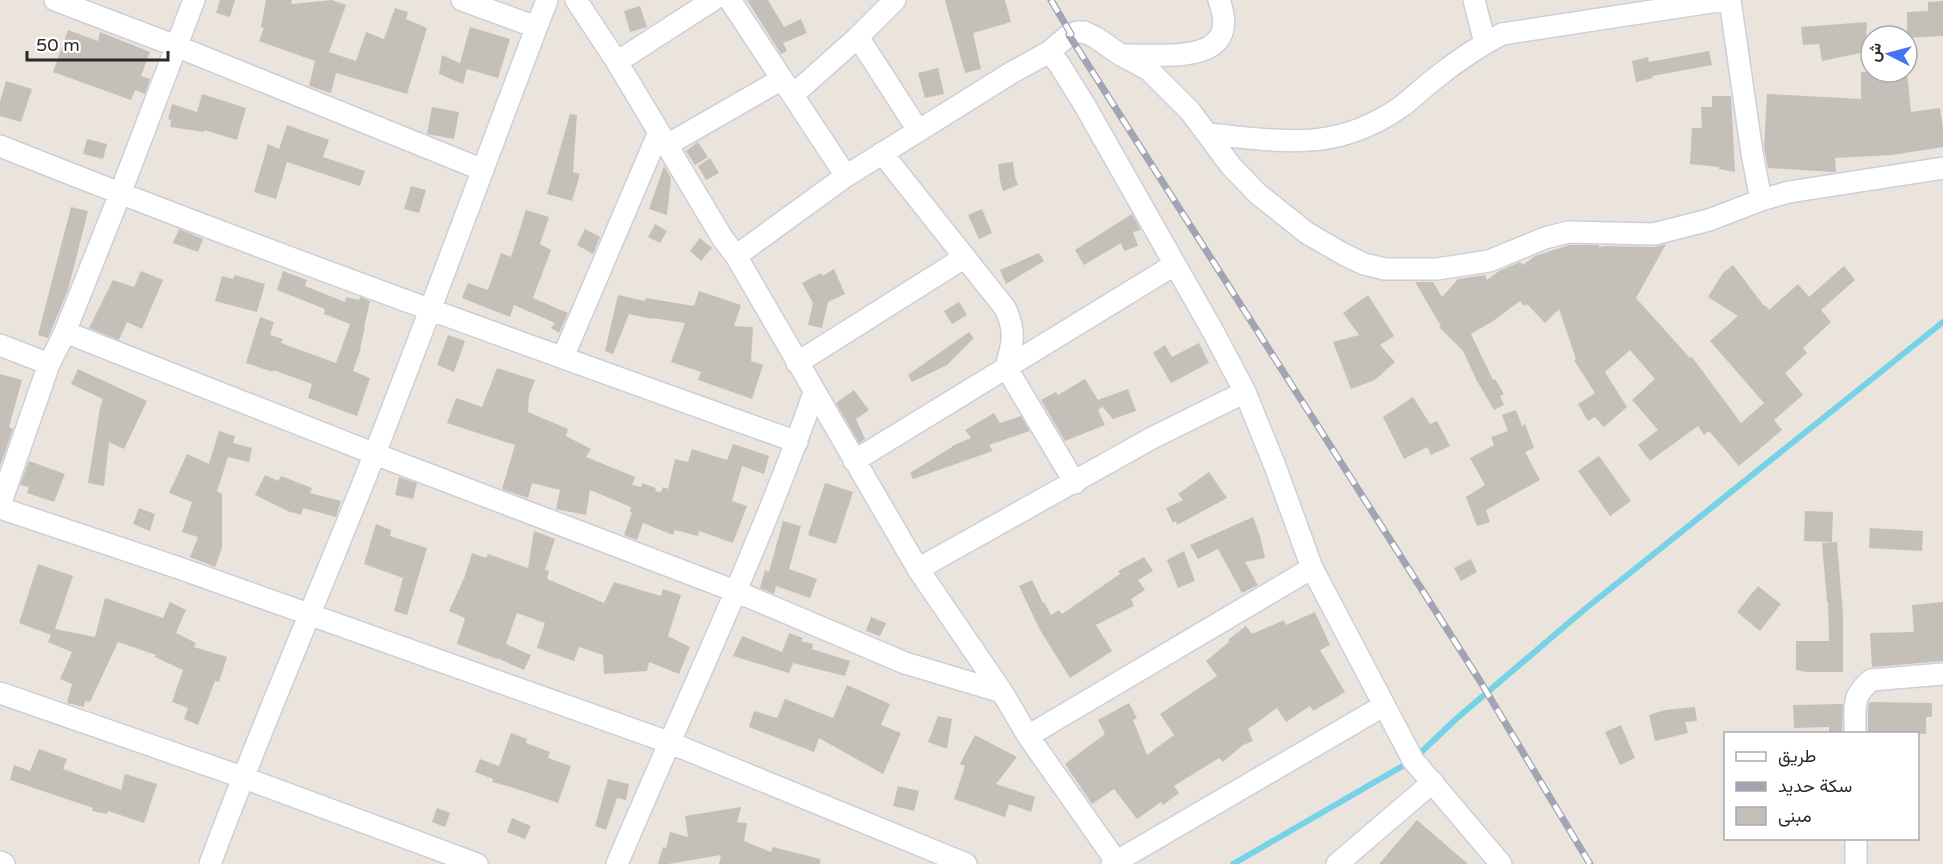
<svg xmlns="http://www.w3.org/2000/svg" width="1943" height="864" font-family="'Varela Round',Vazirmatn,sans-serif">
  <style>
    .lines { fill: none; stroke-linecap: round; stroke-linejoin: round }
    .stream { stroke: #76d3e7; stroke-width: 6 }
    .building { fill: #c4bfb8 }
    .minor-casing { stroke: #cbcfdb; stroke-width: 24 }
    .minor { stroke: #fff; stroke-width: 21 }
    .rail-casing { stroke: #a0a4b3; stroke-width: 7 }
    .rail { stroke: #fff; stroke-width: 4.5; stroke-dasharray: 14; stroke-linecap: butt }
  </style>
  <rect width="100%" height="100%" fill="#ebe4dd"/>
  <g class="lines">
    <path class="stream" d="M1233 864 1413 760 1456 719 1585 609 1943 322"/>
  </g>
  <path class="building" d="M220 0H235L230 17 216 13Z
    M266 0H292L291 4 332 0 346 5 329 52 356 61 366 32 384 39 395 8 408 12 406 19 427 28 407 94 336 73 331 93 309 86 315 61 259 41 264 28 261 27Z
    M747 0H768L784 27 801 19 807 33 783 43 787 51 781 54Z
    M945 0H1005L1011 22 973 33 981 69 965 73Z
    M1943 1V36L1907 38V12L1928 11V2Z
    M640 6 647 27 630 32 624 11Z
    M1867 22 1865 52 1822 61 1819 44 1803 45 1801 27Z
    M470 27 510 39 498 78 467 69 463 84 439 74 442 55 460 63Z
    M68 30 98 41 100 32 150 52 141 76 150 79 145 94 135 90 131 100 53 72Z
    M1709 51 1712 65 1652 76 1653 78 1636 82 1632 61 1648 57 1649 62Z
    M938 68 944 94 925 98 918 73Z
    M1861 72H1907L1911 112 1940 108 1943 128V147L1892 155 1835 158 1836 172H1833L1768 168 1764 147 1767 94 1861 99Z
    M6 81 32 89 21 122 0 116V102Z
    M202 94 246 108 237 140 204 130V132L170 127 171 120 168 119 172 104 197 112Z
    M1712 96H1731L1735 172 1719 169V167L1690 164 1692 128H1702L1701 107H1712Z
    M432 107 459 112 454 139 427 134Z
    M570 114 577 115 573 172 580 174 572 201 547 194Z
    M287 125 329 140 323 157 365 171 360 186 287 162 276 199 254 192 268 144 279 149Z
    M87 139 107 144 103 159 83 154Z
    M698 142 708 157 695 165 686 151Z
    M710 158 719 173 706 180 698 166Z
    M1013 162 1015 177 1018 185 1003 191 1000 181 998 164Z
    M664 166 671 178 667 215 649 209Z
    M411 186 426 190 419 213 404 209Z
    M71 207 88 211 68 290 48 338 38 335Z
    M982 209 992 233 979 239 968 215Z
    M526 210 549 217 540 244 551 250 533 298 568 313 559 333 551 328 555 323 514 305 510 317 462 298 468 283 488 290 501 253 511 257Z
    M1132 214 1141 230 1133 232 1138 246 1124 251 1121 243 1084 265 1075 250Z
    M655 224 667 231 660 243 648 237Z
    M179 229 203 239 198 252 173 243Z
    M585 229 600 237 593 254 577 245Z
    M700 238 712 248 701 261 690 251Z
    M1666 244 1636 298 1690 358 1692 357 1741 423 1764 403 1710 341 1738 316 1708 297 1723 273 1733 265 1764 306 1765 305 1769 310 1798 284 1809 297 1844 266 1855 280 1821 310 1831 322 1803 348 1807 353 1785 373 1803 395 1774 420 1782 430 1739 466 1709 431 1704 435 1698 426 1650 461 1638 445 1658 430 1632 400 1655 379 1630 350 1605 372 1627 407 1604 427 1595 417 1588 421 1578 404 1595 393 1574 360 1576 359 1559 309 1545 323 1527 304 1524 306 1520 301 1493 321 1471 334 1493 380 1495 379 1504 394 1500 396 1504 405 1494 410 1477 381 1463 351 1439 327 1441 326 1415 282H1433L1442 297 1458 279 1485 275 1487 280 1499 271 1520 262 1523 265 1535 256 1569 245H1599V247L1608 246 1654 247Z
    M1039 253 1044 261 1006 284 1000 270Z
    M834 269 845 294 828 302 822 328 808 325 813 303 802 283 821 273 822 276Z
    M141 271 163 280 142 329 127 322 119 340 89 328 113 280 134 287Z
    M283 271 307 280 305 286 345 302 346 297 359 300 360 297 370 301 364 327H365L360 348H361L353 371 370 378 357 416 308 398 312 384 273 370V372L246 363 260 317 274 322 270 335 283 339 281 343 336 363 350 324 324 314 325 309 277 290Z
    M235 275 265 284 257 312 215 301 222 276 233 279Z
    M699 291 741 305 734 326 753 327 751 361 763 365 752 399 698 380 701 372 671 362 685 323 652 318V319L629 314 613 354 605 351 618 295 645 301 646 298 694 306Z
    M1368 295 1394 336 1380 345 1395 362 1375 380 1351 389 1333 342 1359 335 1343 313Z
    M959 302 967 315 952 324 944 311Z
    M969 332 974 338 947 365 912 382 908 375Z
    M448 335 465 341 454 372 437 365Z
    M1199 343 1209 363 1171 383 1153 353 1165 345 1172 357Z
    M497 368 535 380 529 396 528 412 568 429 566 436 591 449 586 457 635 477 632 485 641 487 642 483 656 488 655 491 661 492 663 487 668 489 675 459 688 462 692 449 727 460 733 444 769 456 764 474 742 466 732 501 747 506 733 543 699 531 698 536 675 530 673 535 643 523 637 540 624 535 632 512H630L631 507 590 490 586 515 556 509 560 490 532 483 528 498 502 489 515 445 447 423 456 398 482 407Z
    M78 369 147 401 124 449 109 442 104 486 88 483 100 408 103 399 71 384Z
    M0 374 22 380 9 427 13 429 0 466Z
    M1085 379 1098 400 1128 389 1136 411 1113 419 1100 404 1102 407 1098 410 1105 425 1065 441 1041 400 1056 392 1058 395Z
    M854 390 869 410 856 419 865 439 859 443 836 403Z
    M1413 397 1430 424 1437 421 1450 446 1431 455 1427 447 1404 459 1383 417Z
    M1516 410 1522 426 1525 424 1534 448 1525 452 1540 480 1486 510 1490 522 1477 526 1466 497 1485 485 1470 458 1494 445 1491 437 1508 431 1502 415Z
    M994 413 1000 423 1021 416 1030 431 989 445 993 451 913 479 910 473 952 447V446L971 438 965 430Z
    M219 431 235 436 233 443 252 448 249 462 228 457 217 491 222 494V548L215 567 190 557 198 537 182 532 192 502 169 493 187 454 209 464Z
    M1599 456 1631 501 1610 516 1578 471Z
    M29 461 65 474 54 502 27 493 29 487 20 485Z
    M1209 472 1227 498 1177 525 1176 521 1173 523 1166 508 1183 500 1178 494Z
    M265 475 278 481 281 476 312 488 310 493 341 501 336 517 303 508 301 515 292 512V513L255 495Z
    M399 477 417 483 413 499 395 495Z
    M825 483 853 492 836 544 808 535Z
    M139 508 155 514 150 531 133 524Z
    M1805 511 1833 512 1832 542 1804 541Z
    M1253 517 1260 536 1265 558 1245 562 1258 585 1242 593 1218 549 1198 559 1190 545Z
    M783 521 801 526 789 569 817 579 810 598 776 586 774 594 760 588 765 570 769 572Z
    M376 524 391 530 390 536 427 548 407 615 394 611 403 578 364 564Z
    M1870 528 1923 531 1922 551 1869 548Z
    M534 531 555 539 545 570 549 571 547 579 604 603 614 582 661 596 663 589 681 595 668 636 690 647 679 674 649 662 647 671 604 674 603 655 579 647 574 661 537 648 545 623 517 613 506 644 531 655 524 670 497 658V659L457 644 465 618 449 611 465 576 472 553 486 558 488 554 528 568Z
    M1837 542 1843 614V672H1806L1796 670V641H1829L1828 602H1827L1822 543Z
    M1184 551 1195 581 1178 588 1167 560Z
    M1144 557 1153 571 1138 580 1145 590 1131 599 1134 606 1096 625 1112 651 1070 678 1040 630 1019 586 1032 580 1043 603 1044 602 1051 615 1059 610 1062 614 1120 574 1118 571Z
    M1471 559 1477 572 1461 581 1454 568Z
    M38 564 73 576 55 629 95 637 105 598 163 618 170 602 186 610 176 633 196 643 194 647 227 657 219 682 215 681 198 725 184 719 188 708 172 702 183 670 155 657 156 655 118 642 90 702 85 701 84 707 67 703 72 684 60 679 72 652 48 642 51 635 19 623Z
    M1758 586 1781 604 1760 631 1737 612Z
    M1943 602V661L1872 667 1870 633 1914 632 1912 605Z
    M1315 612 1330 645 1320 650 1345 692 1313 711 1310 706 1286 722 1277 708 1248 729 1253 741 1243 745 1223 762 1219 758 1174 786 1179 793 1163 805 1161 802 1137 819 1114 789 1092 804 1065 764 1105 734 1098 720 1129 703 1137 718 1133 720 1147 755 1174 735 1160 714 1217 676 1206 661 1229 642 1228 640 1246 626 1252 634 1284 620 1286 625Z
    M871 617 886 623 880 636 866 631Z
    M789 633 803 638 801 641 813 644 812 649 850 661 845 676 793 663 789 673 733 656 742 636 782 652Z
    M847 685 890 704 881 725 901 733 883 774 819 738 814 752 749 727 754 711 777 718 785 699 833 718Z
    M1872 702 1932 703V717H1926V734L1868 733V708L1869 703Z
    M1843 704 1842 734H1829V727L1794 728 1793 705Z
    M1695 707 1697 721 1685 722 1688 733 1655 741 1649 715 1665 710Z
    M938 716 952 719 947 749 928 742Z
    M1621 725 1635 758 1620 765 1605 732Z
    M511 733 527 739 526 743 550 752 548 758 571 766 558 803 511 787 492 782 493 779 475 772 480 759 499 766Z
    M975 735 1017 757 996 784 1035 797 1031 812 1009 804 1005 817 954 799 965 766 960 764Z
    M39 749 67 759 63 769 121 790 125 774 157 784 144 823 108 811 107 814 92 811 93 808 10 780 14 765 30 771Z
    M608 779 629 784 626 800 617 798 606 830 595 826Z
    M898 786 919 791 914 811 893 806Z
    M741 807 737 822 747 823 744 841 771 852 773 847 820 859V864H719L721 855 668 864H658L663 847 666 848 670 832 688 837 685 816Z
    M437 808 450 813 445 827 432 822Z
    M512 818 531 826 525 839 507 832Z
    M1417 820 1468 864H1379Z"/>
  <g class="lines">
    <defs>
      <path id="minor" d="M55 0 176 46 483 170
        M462 0 536 27
        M576 0 617 62 723 239 736 256 918 569 1002 692 1028 736 1116 861
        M730 0 846 176
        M1474 0 1485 43
        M1730 0 1752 153 1761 200
        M858 37 918 130
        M1049 52 1059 64 1084 104 1215 335 1245 392 1275 466 1312 568 1413 760 1501 864
        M1122 55C1162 54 1244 67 1219 0
        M617 62 713 0
        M793 95 858 37 895 0
        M1208 134C1283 141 1336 153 1402 106 1414 97 1425 86 1437 77 1457 61 1479 46 1502 34L1724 0
        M667 145 782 79
        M0 146C263 251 530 346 797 442
        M882 153 1005 308C1016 331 1013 343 1006 367L1075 483
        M736 256 846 176 1011 73 1049 52 1069 35 1077 32H1084L1095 37 1121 55 1149 70 1190 111 1231 166 1258 194 1307 233 1345 255 1364 264 1385 269H1437L1489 261 1545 238 1568 232 1654 234 1709 220 1761 200 1789 192 1943 168
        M65 332 375 454 735 591 905 663 1002 692
        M0 345 49 364
        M563 357 659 132
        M797 363 965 257
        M854 461 1174 265
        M0 505 49 364 65 332 120 194 194 0
        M0 508 179 568 668 742 966 864
        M918 569 1152 438 1245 392
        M0 693 242 777 477 864
        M1855 734V707L1857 697 1862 689 1871 680 1943 674
        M1028 736 1312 568
        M1856 838V864
        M0 862 4 864
        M210 864C261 726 321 591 375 453 434 303 489 151 547 0
        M617 864C683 708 757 554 814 393
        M1112 864 1383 706
        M1337 864 1433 782"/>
    </defs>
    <use href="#minor" class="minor-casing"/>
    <use href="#minor" class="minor"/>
    <defs>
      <path id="rail" d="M1051 0 1071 34 1069 35 1480 681 1590 864"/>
    </defs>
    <use href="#rail" class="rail-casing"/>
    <use href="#rail" class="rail"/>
  </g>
  <rect x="1724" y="732" width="195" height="108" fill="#ffffff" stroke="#aaaaaa" stroke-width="1.5"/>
  <rect x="1736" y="752" width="30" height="9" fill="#ffffff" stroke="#aaaaaa" stroke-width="1.5"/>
  <text x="1778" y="762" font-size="18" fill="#2a2a2a">طريق</text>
  <rect x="1736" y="782" width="30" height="9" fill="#a0a4b3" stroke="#aaaaaa" stroke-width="1.5"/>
  <text x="1778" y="792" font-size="18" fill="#2a2a2a">سكة حديد</text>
  <rect x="1736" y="807" width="30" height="18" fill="#c4bfb8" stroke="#aaaaaa" stroke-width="1.5"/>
  <text x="1778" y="822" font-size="18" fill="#2a2a2a">مبنى</text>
  <g transform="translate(1889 54) rotate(276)"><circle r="28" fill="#ffffff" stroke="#aaaaaa" stroke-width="1.5"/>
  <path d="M0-4.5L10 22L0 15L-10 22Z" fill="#4674ef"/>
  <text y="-9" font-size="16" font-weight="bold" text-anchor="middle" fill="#2a2a2a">ش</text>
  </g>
  <path d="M27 51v9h141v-9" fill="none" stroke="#2a2a2a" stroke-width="3"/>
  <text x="36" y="51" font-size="18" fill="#2a2a2a" stroke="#ffffff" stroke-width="4.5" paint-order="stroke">50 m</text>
</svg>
